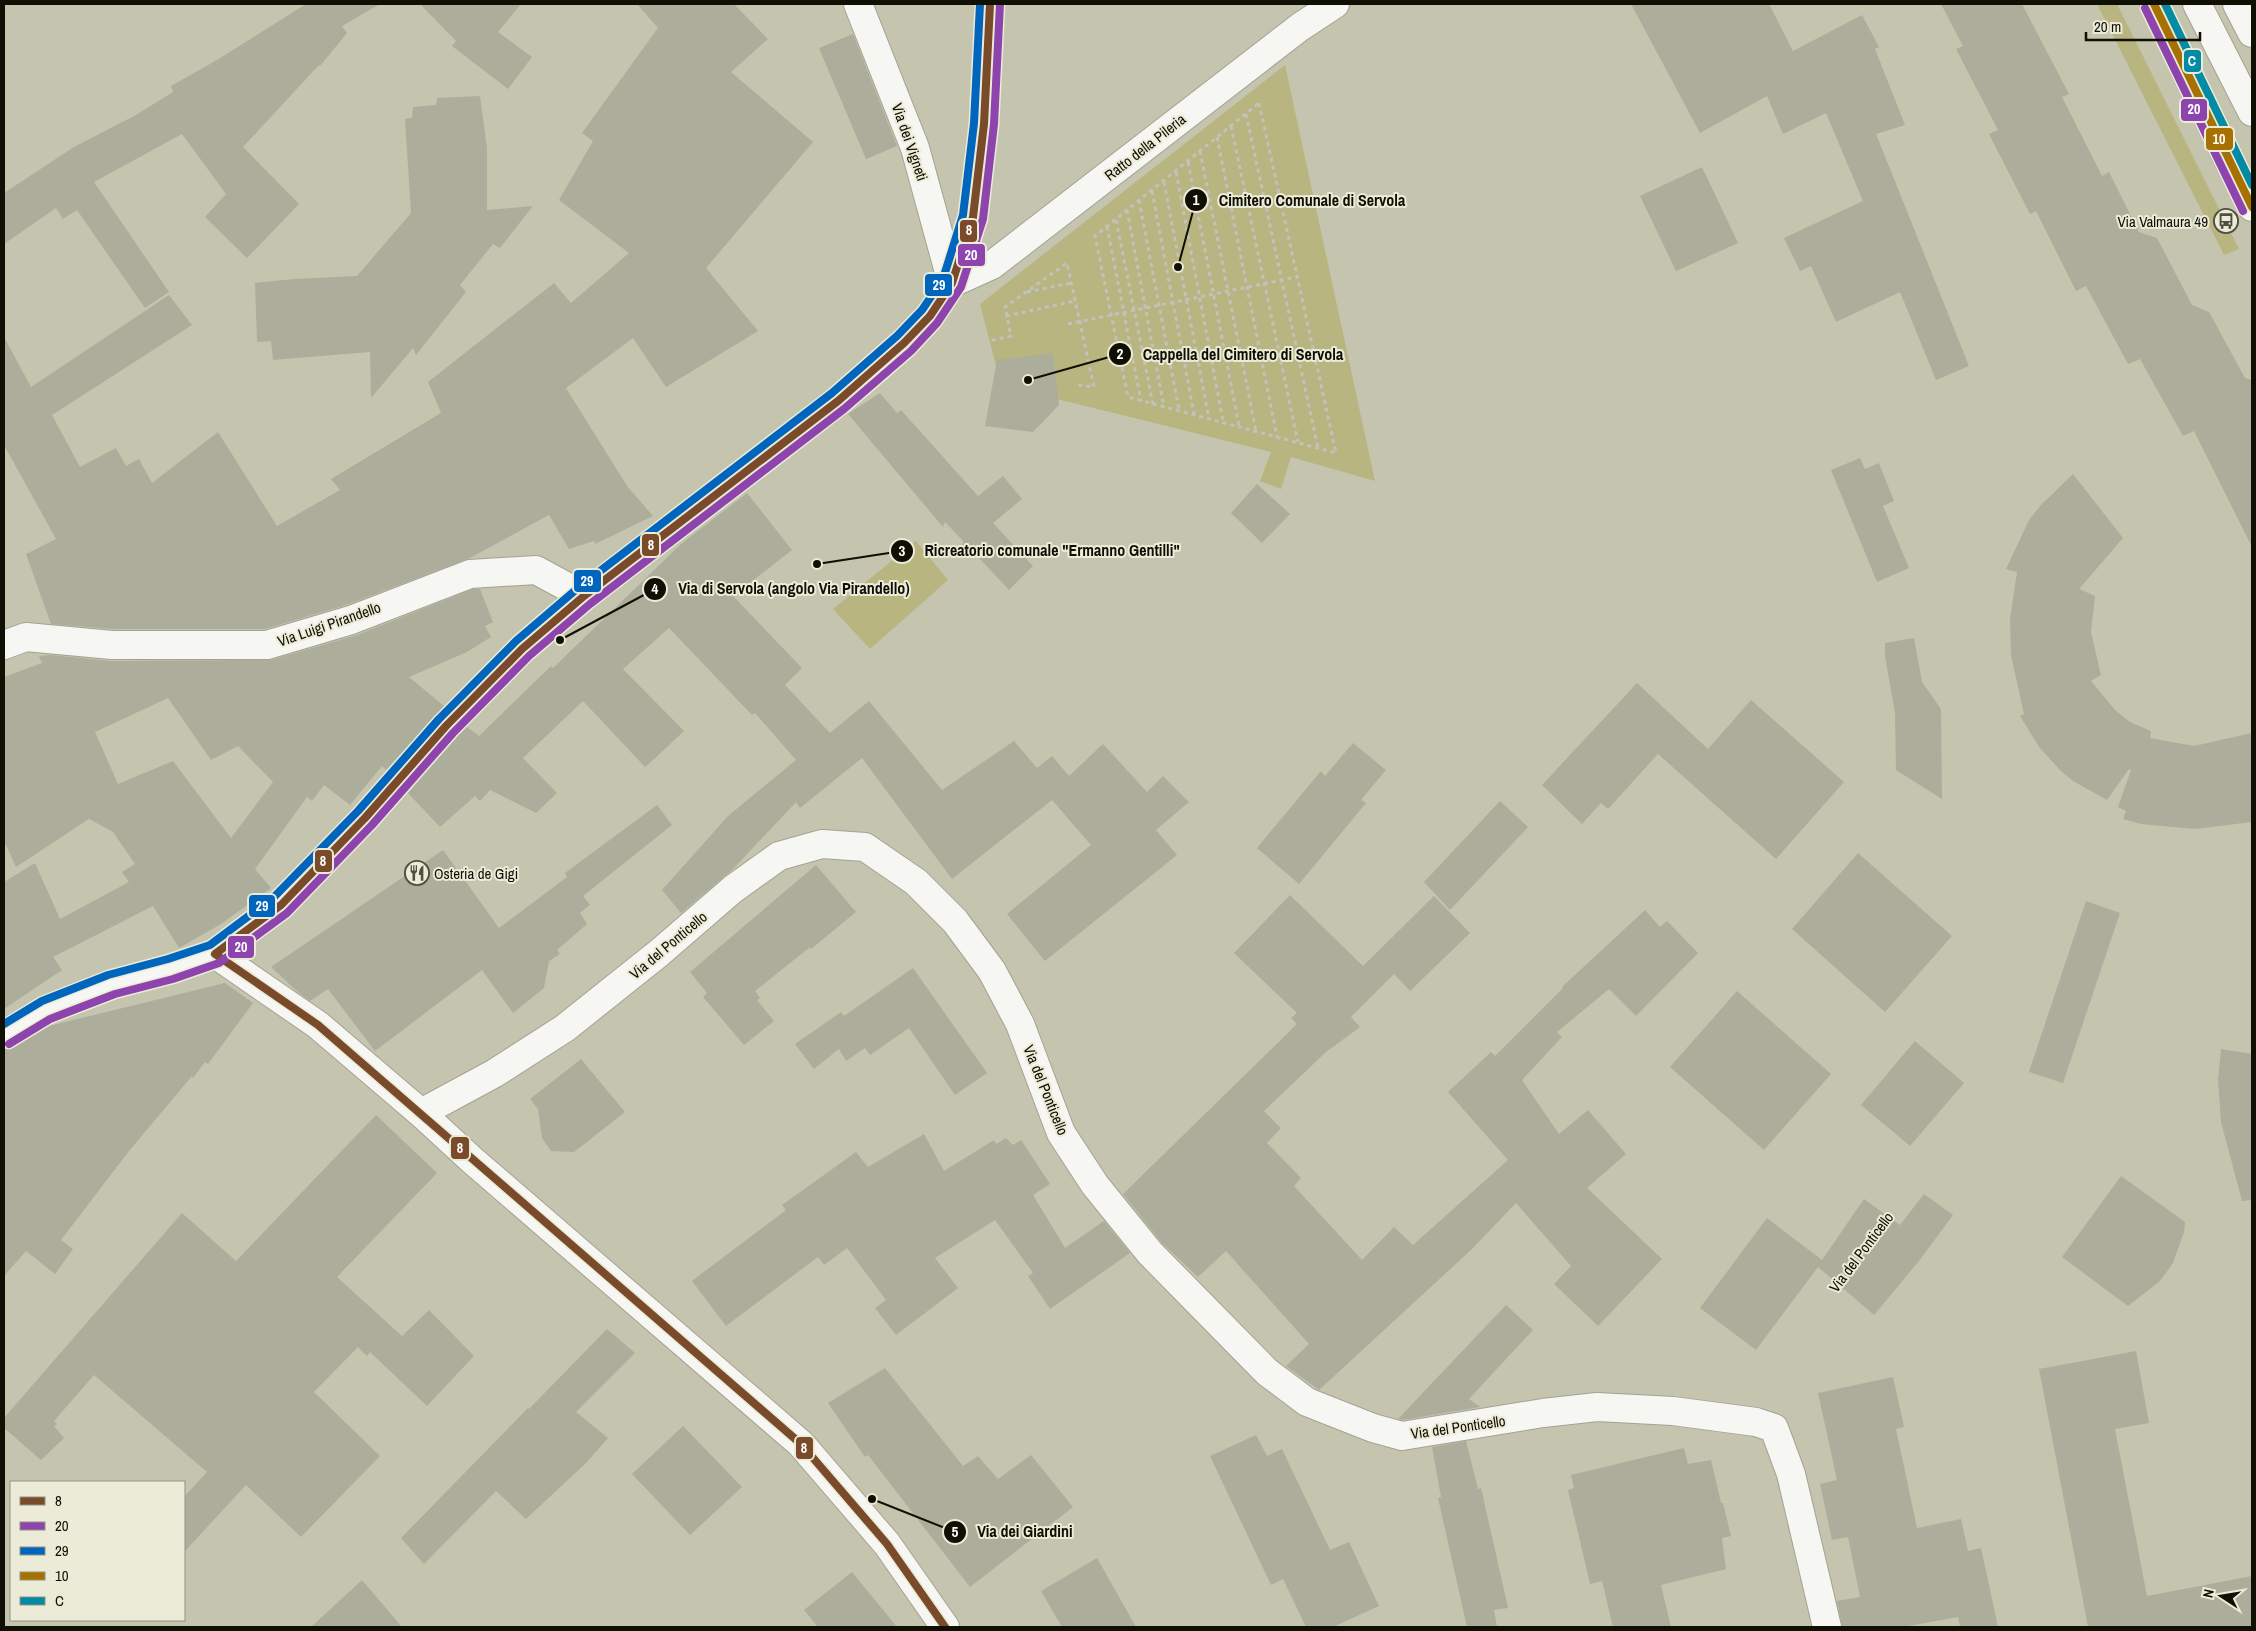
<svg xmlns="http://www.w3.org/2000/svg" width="2256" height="1631" font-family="'Archivo Narrow',sans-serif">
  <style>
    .green { fill: #b9b581 }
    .building { fill: #adad9c; fill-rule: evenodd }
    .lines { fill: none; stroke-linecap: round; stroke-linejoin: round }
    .minor-casing { stroke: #a4a393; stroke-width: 30 }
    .major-casing { stroke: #a4a393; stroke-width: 30 }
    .highway-casing { stroke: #a4a393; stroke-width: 30 }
    .path { stroke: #c2c2bc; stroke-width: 3; stroke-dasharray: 4 4; stroke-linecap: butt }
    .minor { stroke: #f6f6f3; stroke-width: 28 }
    .major { stroke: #f6f6f3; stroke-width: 28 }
    .highway { stroke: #f6f6f3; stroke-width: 28 }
    .bus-1-casing { stroke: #ecebd8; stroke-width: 11 }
    .bus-2-casing { stroke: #ecebd8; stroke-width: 11 }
    .bus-3-casing { stroke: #ecebd8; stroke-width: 11 }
    .bus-4-casing { stroke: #ecebd8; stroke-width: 11 }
    .bus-5-casing { stroke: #ecebd8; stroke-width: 11 }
    .bus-1 { stroke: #7a4b2a; stroke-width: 8 }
    .bus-2 { stroke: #8e44ad; stroke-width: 8 }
    .bus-3 { stroke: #0065bd; stroke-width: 8 }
    .bus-4 { stroke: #a67101; stroke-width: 8 }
    .bus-5 { stroke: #038aa5; stroke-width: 8 }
    .labels { text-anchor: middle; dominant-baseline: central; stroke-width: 4; stroke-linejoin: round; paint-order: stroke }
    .street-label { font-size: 15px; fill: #100f03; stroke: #ecebd8 }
    .poi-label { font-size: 15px; fill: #100f03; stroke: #ecebd8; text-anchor: end }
    .leader { fill: none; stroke: #100f03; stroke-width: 2 }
    .callout-dot { fill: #100f03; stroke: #ecebd8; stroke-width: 2 }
    .mark-label { font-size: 15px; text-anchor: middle; font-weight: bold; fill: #fff }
    .callout-label { font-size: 16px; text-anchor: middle; font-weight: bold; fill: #100f03; stroke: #ecebd8; stroke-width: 4; stroke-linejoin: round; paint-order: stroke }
    .line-badge { stroke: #ecebd8; stroke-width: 2 }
    .badge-label { font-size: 14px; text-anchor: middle; font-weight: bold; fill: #fff }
  </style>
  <rect width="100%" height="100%" fill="#c5c4af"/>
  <path class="green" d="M2097 4H2117L2239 249 2224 255Z
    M1285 65 1375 481 1291 457 1281 489 1260 481 1271 452 1001 385 980 304Z
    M916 541 948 580 870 649 833 609Z"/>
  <path class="building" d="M306 4H380L342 26 347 33 320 66 319 65 243 147 299 204 247 258 205 217 226 194 182 134 94 182 169 292 145 308 77 210 63 219 56 208 4 244V193L74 147 136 115 173 92 171 86 217 60Z
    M420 4H521L498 32 532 57 508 89 452 46 456 41Z
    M637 4H734L768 39 731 72 813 142 706 268 758 331 666 387 633 338 566 388 627 486 653 516 595 544 594 541 569 549 549 515 470 558 346 605 265 629H113L51 624 26 554 56 539 4 445V337L31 387 169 295 192 325 52 415 80 467 116 448 126 466 139 459 152 483 218 432 277 526 340 490 331 479 441 413 428 382 554 283 571 303 629 253 559 200 593 141 582 133 658 28Z
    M1631 4H1769L1793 51 1862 15 1879 47 1875 49 1905 125 1876 134 1969 366 1936 380 1900 292 1836 322 1811 266 1800 271 1784 238 1863 201 1826 113 1783 134 1767 96 1700 133Z
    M1941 4H2022L2069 94 2062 97 2102 176 2109 172 2139 232 2157 238 2192 305 2209 312 2245 378 2252 380V547L2194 431 2183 436 2140 359 2128 364 2086 286 2076 291 2036 211 2030 214 1989 134 1998 130 1956 49 1963 46Z
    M853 34 897 146 866 159 819 48Z
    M480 96 487 148V210L533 206 500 248 493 244 460 285 466 292 416 355 413 348 371 398 370 352 273 360 271 341 257 342 255 283 294 279 357 276 411 213 405 119 412 118 413 107 436 105 437 98Z
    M1702 167 1738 243 1676 271 1640 196Z
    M1053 353 1059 405 1033 432 985 426 997 360Z
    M880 393 897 413 901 410 978 496 1003 476 1022 499 993 523 1033 566 1009 590 966 544 962 547 963 541 945 522 943 527 848 414Z
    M1860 458 1865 469 1879 463 1894 501 1883 506 1909 568 1877 582 1831 470Z
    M2073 474 2123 538 2079 589 2095 596 2091 632 2101 675 2091 681 2115 710 2130 722 2151 731 2150 738 2194 746 2252 733V822L2195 829 2141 824 2123 819 2126 811 2118 807 2131 770 2129 769 2107 800 2073 781 2061 771 2039 747 2020 716 2024 714 2011 655 2010 619 2017 572 2006 569 2029 520 2041 505Z
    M1257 484 1290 514 1262 543 1231 513Z
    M747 493 792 550 733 596 802 668 785 685 830 733 869 701 942 790 1014 741 1037 768 1052 756 1069 776 1103 744 1147 792 1163 776 1189 802 1156 830 1177 855 1045 961 1007 914 1091 845 1052 800 952 879 862 758 800 808 796 802 732 870 681 913 662 890 728 816 796 760 755 713 752 715 669 628 623 669 684 731 653 760 645 767 583 701 523 758 557 793 536 813 490 790 480 801 475 796 440 827 408 793 457 737 467 727 479 736 551 666 553 668 681 544Z
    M473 589H480L493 622 485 626 491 637 467 652 409 677 444 706 386 770 382 766 350 805 324 785 312 801 307 797 255 869 271 888 221 924 179 948 153 906 53 957 62 970 4 1009V882L35 863 60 919 129 882 122 872 135 864 113 832 89 819 16 867 4 841V677L42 663 39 656 50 655 112 661 271 660 357 635ZM168 698 211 760 238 746 273 782 231 838 173 761 118 784 95 732Z
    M1914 638 1922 682 1941 709 1942 799 1896 770 1895 713 1885 656V643Z
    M1637 683 1708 749 1751 700 1844 782 1776 859 1658 754 1608 809 1601 803 1582 824 1542 785Z
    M1353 743 1386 770 1361 800 1366 803 1299 884 1257 848 1321 771 1325 776Z
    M1500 801 1528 827 1450 910 1424 882Z
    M657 805 672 825 583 896 590 905 580 913 587 924 557 950 560 954 549 961 544 988 513 1013 482 970 375 1051 328 989 310 1001 298 992 271 967 443 850 499 928 567 877 565 873Z
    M1858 853 1952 936 1885 1012 1792 929Z
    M816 865 856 912 811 949 810 947 755 991 760 998 757 1000 774 1021 744 1045 703 997 707 993 690 972Z
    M1290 895 1363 966 1434 896 1470 933 1410 991 1394 974 1351 1017 1360 1027 1326 1052 1264 1111 1281 1128 1267 1143 1301 1178 1294 1186 1362 1260 1394 1227 1413 1245 1508 1160 1448 1092 1491 1052 1495 1056 1563 988 1562 987 1645 910 1660 927 1667 921 1698 953 1636 1016 1609 989 1557 1032 1562 1037 1522 1080 1559 1134 1588 1110 1626 1154 1587 1188 1662 1259 1598 1326 1554 1284 1571 1266 1516 1203 1471 1250 1319 1390 1286 1366 1309 1344 1226 1251 1198 1277 1162 1243 1123 1194 1297 1024 1291 1018 1297 1013 1234 953Z
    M2086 901 2120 913 2063 1083 2029 1072Z
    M913 968 987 1073 955 1095 909 1028 870 1055 865 1048 846 1061 839 1049 814 1069 795 1044 841 1012 844 1016Z
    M225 983 253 1003 208 1064 205 1062 193 1078 192 1076 129 1151 61 1240 73 1249 55 1274 26 1251 4 1276V1051L12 1048 49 1026Z
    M1737 991 1831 1074 1764 1150 1670 1067Z
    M1915 1041 1964 1083 1910 1146 1861 1105Z
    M2221 1049 2252 1054V1200L2242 1201 2221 1122 2218 1080Z
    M581 1059 625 1112 574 1152 551 1151 542 1138 538 1109 530 1099Z
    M376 1115 437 1173 337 1277 402 1336 429 1310 474 1356 427 1406 370 1352 367 1356 358 1347 314 1392 380 1456 301 1537 246 1485 184 1552V1497L207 1472 94 1375 54 1421 57 1424 54 1426 64 1438 41 1460 4 1428V1418L182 1213 236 1261Z
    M924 1134 944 1171 994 1140 996 1144 1006 1138 1013 1145 1021 1140 1050 1184 1033 1195 1065 1248 1104 1221 1130 1253 1050 1309 1028 1276 1033 1273 995 1220 935 1258 958 1288 896 1335 875 1308 886 1300 847 1248 824 1265 818 1257 726 1326 692 1281 786 1210 782 1205 856 1152 868 1167Z
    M2121 1176 2185 1222 2184 1232 2173 1263 2160 1281 2128 1306 2062 1257Z
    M1924 1194 1953 1215 1919 1261 1874 1315 1818 1267 1756 1350 1700 1308 1767 1218 1822 1260 1864 1199 1900 1225Z
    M1506 1305 1533 1330 1469 1399 1480 1407 1403 1420 1398 1419Z
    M607 1329 635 1353 576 1412 608 1438 586 1463 526 1519 496 1491 424 1564 401 1538 528 1408 529 1409Z
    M2136 1351 2149 1423 2115 1429 2147 1596 2252 1576V1627H2088L2039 1369Z
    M885 1368 963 1466 978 1456 998 1479 1031 1455 1073 1507 970 1587 868 1455 865 1457 828 1403Z
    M1893 1377 1904 1427 1896 1429 1917 1528 1961 1519 1968 1551 1981 1548 1998 1627H1960L1958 1617 1903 1627H1842L1837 1601 1860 1597 1848 1537 1832 1540 1820 1484 1837 1480 1818 1393Z
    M683 1426 742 1487 690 1535 632 1474Z
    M1256 1435 1267 1456 1282 1449 1330 1550 1349 1542 1379 1606 1333 1627H1306L1283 1579 1271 1585 1210 1456Z
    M1466 1441 1478 1489 1481 1488 1508 1608 1494 1610 1497 1627H1467L1438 1498 1441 1497 1432 1447Z
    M1684 1448 1688 1464 1711 1460 1721 1503H1723L1731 1536 1722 1538 1726 1569 1661 1585 1671 1627H1613L1602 1581 1590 1584 1568 1490 1574 1488 1571 1475Z
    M1097 1558 1136 1627H1062L1041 1591Z
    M852 1572 897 1627H818L804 1610Z
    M362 1580 402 1627H311Z"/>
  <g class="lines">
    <defs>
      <path id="minor" d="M858 4 915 148 952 283 992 265 1300 27 1335 4
        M4 645 26 637 112 645H267L351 620 470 574 536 570 584 596
        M215 954 318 1025 421 1113 472 1160 801 1444 887 1544 945 1627
        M421 1113 495 1073 565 1028 659 953 733 889 779 856 822 844 865 847 916 882 955 921 992 971 1020 1024 1061 1133 1095 1185 1150 1253 1267 1372 1307 1402 1373 1428 1402 1436 1543 1413 1597 1407 1673 1411 1756 1422 1774 1428 1791 1474 1827 1627"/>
      <path id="major" d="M2154 4 2225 153 2252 207
        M2237 4 2252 33
        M4 1035 46 1010 112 984 171 969 215 954 281 905 365 818 446 726 522 649 584 596 838 401 904 343 930 316 952 283 973 217 984 124 990 4"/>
      <path id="highway" d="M2197 4 2252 112"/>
    </defs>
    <use href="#minor" class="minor-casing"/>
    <use href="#major" class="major-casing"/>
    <use href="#highway" class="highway-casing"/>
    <path class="path" d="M1259 103 1336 453 1128 397 1095 236Z
      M1246 114 1318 448
      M1231 126 1298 442
      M1217 137 1277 437
      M1200 151 1256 431
      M1188 162 1239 426
      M1176 172 1223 421
      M1164 182 1209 419
      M1152 191 1194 414
      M1139 200 1179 410
      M1127 210 1164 407
      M1116 220 1153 404
      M1107 226 1141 401
      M1027 292 1071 283
      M1006 316 1075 301
      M1068 324 1296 277
      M984 342 1011 336 1005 307 1067 263 1094 387 1078 385
      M1771 1393 1836 1282 1889 1214 1988 1097"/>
    <use href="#minor" class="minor"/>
    <use href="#major" class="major"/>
    <use href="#highway" class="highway"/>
    <defs>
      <path id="bus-1" d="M945 1627 887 1544 801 1444 318 1025 215 954 281 905 365 818 446 726 522 649 584 596 838 401 904 343 930 316 952 283 973 217 984 124 990 4"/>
      <path id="bus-2" d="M2145 8 2243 211
        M9 1044 50 1019 115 994 173 979 219 963 287 913 372 825 453 733 529 656 590 604 844 409 911 351 937 323 961 287 983 219 994 124 1000 4"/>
      <path id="bus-3" d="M4 1024 42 1001 108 975 168 959 210 945 274 897 358 811 439 719 516 641 578 588 832 393 897 336 922 310 943 279 963 215 974 123 980 4"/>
      <path id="bus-4" d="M2154 4 2252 207"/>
      <path id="bus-5" d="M2165 4 2252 185"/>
    </defs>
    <use href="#bus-1" class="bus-1-casing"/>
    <use href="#bus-2" class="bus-2-casing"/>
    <use href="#bus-3" class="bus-3-casing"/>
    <use href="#bus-4" class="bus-4-casing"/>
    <use href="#bus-5" class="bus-5-casing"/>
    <use href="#bus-1" class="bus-1"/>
    <use href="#bus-2" class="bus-2"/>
    <use href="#bus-3" class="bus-3"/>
    <use href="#bus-4" class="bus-4"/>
    <use href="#bus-5" class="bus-5"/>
  </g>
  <defs>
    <symbol id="bus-ring" viewBox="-11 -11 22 22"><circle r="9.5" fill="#ecebd8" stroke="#4f4e3f" stroke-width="1.5"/><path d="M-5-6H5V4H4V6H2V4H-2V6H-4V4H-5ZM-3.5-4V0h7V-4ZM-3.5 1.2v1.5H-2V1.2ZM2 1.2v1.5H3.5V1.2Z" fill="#4f4e3f"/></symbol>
    <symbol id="restaurant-ring" viewBox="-11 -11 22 22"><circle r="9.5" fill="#ecebd8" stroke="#4f4e3f" stroke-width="1.5"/><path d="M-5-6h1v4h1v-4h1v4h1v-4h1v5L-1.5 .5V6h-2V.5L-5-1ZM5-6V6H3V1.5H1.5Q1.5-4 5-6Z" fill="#4f4e3f"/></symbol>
  </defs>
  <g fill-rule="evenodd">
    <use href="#bus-ring" x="2212" y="207" width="28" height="28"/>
    <use href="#restaurant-ring" x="403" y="859" width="28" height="28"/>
  </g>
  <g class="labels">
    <g class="street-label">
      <text transform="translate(910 142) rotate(71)">Via dei Vigneti</text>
      <text transform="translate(1145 147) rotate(-38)">Ratto della Pileria</text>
      <text transform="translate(329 624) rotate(-19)">Via Luigi Pirandello</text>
      <text transform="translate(668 945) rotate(-40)">Via del Ponticello</text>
      <text transform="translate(1046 1090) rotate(68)">Via del Ponticello</text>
      <text transform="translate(1861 1252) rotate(-53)">Via del Ponticello</text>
      <text transform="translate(1458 1427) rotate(-8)">Via del Ponticello</text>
    </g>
    <g class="poi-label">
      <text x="2208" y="221">Via Valmaura 49</text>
      <text x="434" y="873" text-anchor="start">Osteria de Gigi</text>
    </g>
  </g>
  <path class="leader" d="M1178 267L1196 200M1028 380L1120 354M817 564L902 551M560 640L655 589M872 1499L955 1532"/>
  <g class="callout-dot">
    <circle cx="1178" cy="267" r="5"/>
    <circle cx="1028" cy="380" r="5"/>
    <circle cx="817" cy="564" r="5"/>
    <circle cx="560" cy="640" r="5"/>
    <circle cx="872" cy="1499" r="5"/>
    <circle cx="1196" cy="200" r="12"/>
    <circle cx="1120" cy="354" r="12"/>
    <circle cx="902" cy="551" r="12"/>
    <circle cx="655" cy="589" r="12"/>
    <circle cx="955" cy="1532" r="12"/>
  </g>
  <g class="mark-label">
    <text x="1196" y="205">1</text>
    <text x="1120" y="359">2</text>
    <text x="902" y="556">3</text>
    <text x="655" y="594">4</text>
    <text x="955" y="1537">5</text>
  </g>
  <g class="callout-label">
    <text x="1312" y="206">Cimitero Comunale di Servola</text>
    <text x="1243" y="360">Cappella del Cimitero di Servola</text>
    <text x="1052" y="556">Ricreatorio comunale "Ermanno Gentilli"</text>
    <text x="794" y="594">Via di Servola (angolo Via Pirandello)</text>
    <text x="1025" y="1537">Via dei Giardini</text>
  </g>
  <g class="line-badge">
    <rect x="2183" y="49" width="19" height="24" rx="5" fill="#038aa5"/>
    <rect x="2180" y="98" width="28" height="24" rx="5" fill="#8e44ad"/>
    <rect x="2205" y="127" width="29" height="24" rx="5" fill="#a67101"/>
    <rect x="959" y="219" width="19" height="24" rx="5" fill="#7a4b2a"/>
    <rect x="957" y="243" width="29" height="24" rx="5" fill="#8e44ad"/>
    <rect x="924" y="273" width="29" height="24" rx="5" fill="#0065bd"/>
    <rect x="641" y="533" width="19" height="24" rx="5" fill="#7a4b2a"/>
    <rect x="573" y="569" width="29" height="24" rx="5" fill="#0065bd"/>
    <rect x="314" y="849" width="19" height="24" rx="5" fill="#7a4b2a"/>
    <rect x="248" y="894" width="28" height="24" rx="5" fill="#0065bd"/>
    <rect x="227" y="935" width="28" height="24" rx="5" fill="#8e44ad"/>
    <rect x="450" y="1136" width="20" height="24" rx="5" fill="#7a4b2a"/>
    <rect x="795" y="1436" width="19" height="24" rx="5" fill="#7a4b2a"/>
  </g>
  <g class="badge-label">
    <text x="2192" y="66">C</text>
    <text x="2194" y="114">20</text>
    <text x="2219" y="144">10</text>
    <text x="969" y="235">8</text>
    <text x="971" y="260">20</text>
    <text x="939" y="290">29</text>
    <text x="651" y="550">8</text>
    <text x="587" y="586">29</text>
    <text x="323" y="866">8</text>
    <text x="262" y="911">29</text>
    <text x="241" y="952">20</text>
    <text x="460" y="1153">8</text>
    <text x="804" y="1453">8</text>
  </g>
  <rect width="2256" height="1631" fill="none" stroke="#100f03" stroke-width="10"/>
  <rect x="10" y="1481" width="175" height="140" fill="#ecebd8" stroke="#949383"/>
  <rect x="20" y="1497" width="25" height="8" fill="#7a4b2a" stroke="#949383"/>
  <text x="55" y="1506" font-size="15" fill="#100f03">8</text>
  <rect x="20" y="1522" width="25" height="8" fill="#8e44ad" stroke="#949383"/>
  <text x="55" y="1531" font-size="15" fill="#100f03">20</text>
  <rect x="20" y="1547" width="25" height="8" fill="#0065bd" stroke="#949383"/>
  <text x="55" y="1556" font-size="15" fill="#100f03">29</text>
  <rect x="20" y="1572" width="25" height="8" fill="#a67101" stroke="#949383"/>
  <text x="55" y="1581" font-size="15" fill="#100f03">10</text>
  <rect x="20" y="1597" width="25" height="8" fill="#038aa5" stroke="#949383"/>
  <text x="55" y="1606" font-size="15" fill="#100f03">C</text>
  <g transform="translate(2221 1596) rotate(282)" stroke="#ecebd8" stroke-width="4" paint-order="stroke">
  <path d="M0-4L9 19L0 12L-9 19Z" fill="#100f03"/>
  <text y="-8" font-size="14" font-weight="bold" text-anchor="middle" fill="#100f03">N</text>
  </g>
  <path d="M2086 32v8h114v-8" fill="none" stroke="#100f03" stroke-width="2.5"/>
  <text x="2094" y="32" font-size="15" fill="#100f03" stroke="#ecebd8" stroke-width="4" paint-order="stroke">20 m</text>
</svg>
